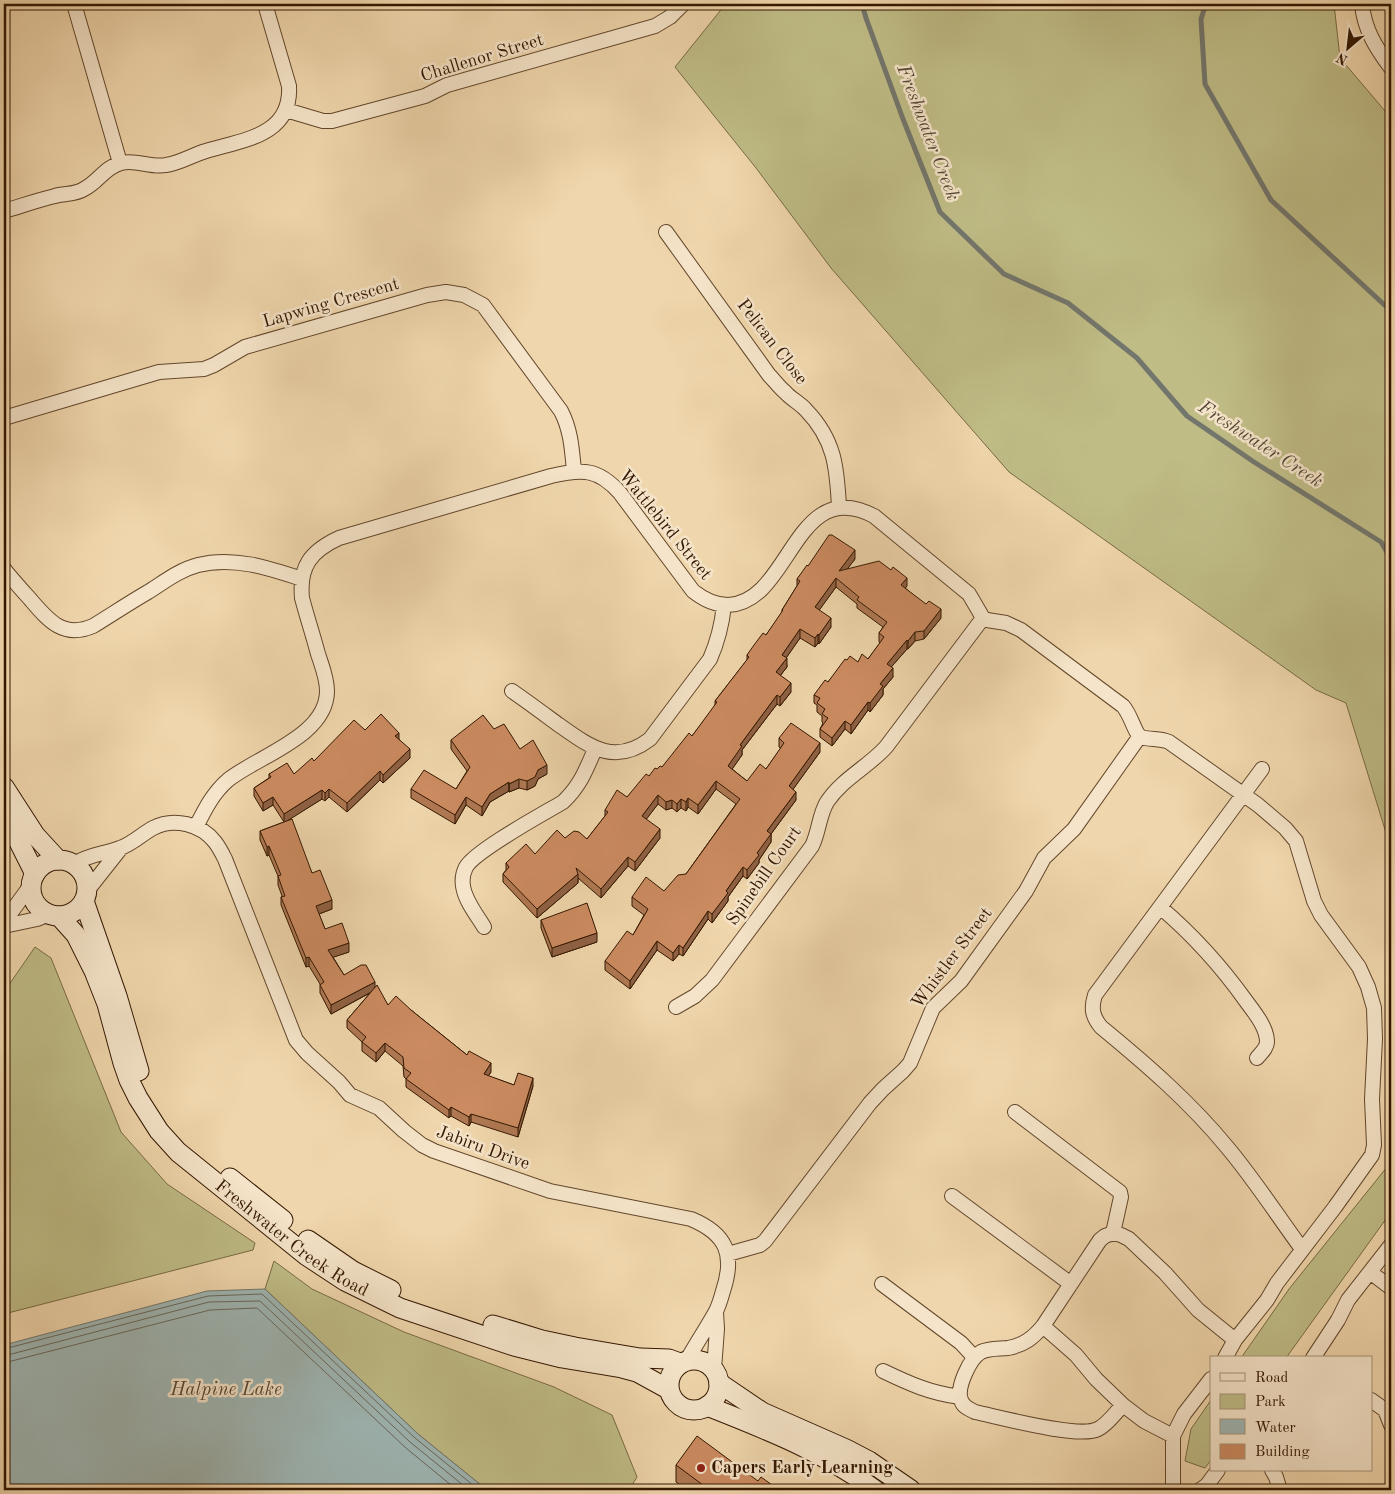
<svg xmlns="http://www.w3.org/2000/svg" width="1395" height="1494" font-family="'Old Standard TT',serif">
  <style>
    .green { fill: #bfbc86; stroke: #796a43 }
    .water { fill: #9eb6b4; stroke: #73766c }
    .lines { fill: none; stroke-linecap: round; stroke-linejoin: round }
    .shore { stroke: #68665a; stroke-width: 1 }
    .stream { stroke: #73766c; stroke-width: 5 }
    .street-casing { stroke: #62472b; stroke-width: 16 }
    .secondary-casing { stroke: #331700; stroke-width: 21 }
    .street { stroke: #f5e4c9; stroke-width: 14 }
    .secondary { stroke: #f5e4c9; stroke-width: 19 }
    .wall { fill: #af7853; stroke: #331700 }
    .shaded-wall { fill: #8f6144; stroke: #331700 }
    .building { fill: #cc8b61; stroke: #331700 }
    .poi-dot { fill: #8f2418; stroke: #f5e4c9; stroke-width: 2 }
    .labels { text-anchor: middle; dominant-baseline: central; stroke-width: 5; stroke-linejoin: round; paint-order: stroke }
    .street-label { font-size: 18px; fill: #331700; stroke: #f5e4c9 }
    .poi-label { font-size: 18px; font-weight: bold; fill: #331700; stroke: #f5e4c9; text-anchor: start }
    .water-label { font-size: 19px; font-style: italic; fill: #534736; stroke: #f5e4c9 }
  </style>
  <rect width="100%" height="100%" fill="#f0d6ac"/>
  <filter id="stains"><feTurbulence type="fractalNoise" baseFrequency=".004" numOctaves="4"/><feColorMatrix values="0 0 0 0 .2 0 0 0 0 .09 0 0 0 0 .02 0 0 0 .5 -.17"/></filter>
  <radialGradient id="worn" r=".72"><stop offset=".6" stop-color="#630" stop-opacity="0"/><stop offset="1" stop-color="#630" stop-opacity=".3"/></radialGradient>
  <path class="green" d="M724 4H1334L1340 58 1391 118V849L1346 703 1316 690 1009 472 831 268 756 168 675 67 720 11Z
    M35 947 51 958 121 1132 167 1184 255 1243 253 1250 4 1314V992Z
    M1391 1153V1212L1286 1358H1241L1289 1289 1387 1167Z
    M274 1261 312 1289 404 1332 554 1387 612 1415 637 1477 629 1490H487L418 1434 265 1289Z
    M1211 1400V1460L1205 1468 1185 1461 1191 1429Z"/>
  <path class="water" d="M265 1289 418 1434 487 1490H4V1345L207 1291Z"/>
  <g class="lines">
    <path class="shore" d="M4 1349 208 1296 262 1294 415 1438 479 1490
      M4 1356 209 1302 260 1301 410 1442 469 1490
      M4 1363 210 1310 257 1308 406 1448 457 1490"/>
    <path class="stream" d="M862 4 866 18 903 119 940 212 1004 274 1068 303 1137 358 1187 416 1254 462 1381 542 1391 559
      M1206 4 1201 19 1205 84 1271 200 1391 311"/>
    <defs>
      <path id="street" d="M74 4 120 163
        M1362 4C1364 29 1376 48 1391 68
        M286 110 323 121H332L425 96 447 85 655 26 670 17 683 4
        M4 211C21 206 38 200 55 196 65 193 75 195 84 189 98 182 105 167 121 163 136 159 151 168 166 165 180 163 192 155 206 151 242 140 292 136 289 86L265 4
        M666 232 769 375C774 380 779 387 785 392 791 399 800 403 806 410 835 440 837 468 839 507
        M4 418 159 372 204 369 214 365 245 347 427 295 446 292 464 295 483 305 561 411C571 430 572 450 574 471
        M4 569C12 579 21 589 30 599 48 620 63 639 93 626 111 615 129 603 148 592 164 582 179 570 198 565 233 556 269 568 302 579
        M512 691C528 702 544 714 559 725 590 747 615 766 650 739L710 659C718 641 722 624 724 605
        M1262 769 1095 995C1091 1008 1092 1016 1101 1027 1146 1064 1190 1102 1227 1147 1254 1179 1277 1215 1302 1249
        M196 827C205 809 213 793 228 780 258 756 327 736 327 691 327 678 322 666 318 654 313 635 307 617 302 598 299 566 311 551 339 538L551 476C582 469 598 468 620 493L693 591C703 599 714 605 728 605 791 603 794 474 874 516L969 594 983 618 987 620 1006 623 1021 630 1123 706C1131 715 1135 734 1141 737 1150 740 1160 738 1169 742L1258 805 1285 828 1296 841 1314 901 1321 915 1359 967 1368 987 1374 1008 1375 1039 1372 1099 1374 1145 1372 1155 1335 1207 1277 1283 1267 1300 1235 1340 1225 1358
        M74 864C89 854 104 854 120 848 132 844 142 834 153 828 174 817 201 824 215 842 219 847 222 853 225 859L296 1040 307 1053 339 1082 350 1095 379 1108 404 1131 422 1145 434 1151 550 1191 691 1219C727 1234 735 1255 723 1291 721 1298 719 1306 715 1313 706 1329 696 1344 687 1360
        M87 891 121 848
        M1160 907C1193 935 1221 966 1246 1001 1254 1012 1267 1027 1267 1042 1267 1048 1261 1053 1257 1058
        M4 922 31 885
        M4 926 37 919 49 914
        M484 927C477 915 465 901 463 886 462 880 463 873 466 867 476 850 543 814 563 802 580 786 586 770 595 749
        M676 1007 695 996 712 980 812 846C819 832 819 815 827 802 842 779 868 767 886 747L983 618
        M1015 1112 1120 1192 1121 1197 1113 1233
        M952 1196 1071 1284
        M728 1254 760 1245 765 1241 870 1103 883 1089 903 1071 910 1063 933 1008 961 981 1026 891 1044 858 1074 829 1140 736
        M1370 1272 1391 1288
        M882 1284 961 1343 974 1357
        M1043 1326 1076 1355 1096 1379 1123 1405 1144 1421 1173 1436
        M1313 1358 1338 1320 1348 1300 1391 1245
        M714 1369 717 1329 716 1312
        M883 1371C910 1384 930 1393 960 1397
        M1371 1400 1385 1410 1391 1425
        M1123 1405C1115 1413 1108 1424 1098 1429 1079 1439 999 1417 975 1412 969 1409 963 1407 961 1400 956 1388 970 1358 981 1352 989 1348 999 1349 1008 1348 1024 1345 1033 1338 1043 1326L1100 1240 1105 1236 1113 1233 1121 1235 1129 1239 1165 1273 1198 1310 1235 1340
        M1272 1470 1276 1477 1280 1490
        M1173 1490V1436L1184 1414 1211 1379
        M1200 1490 1207 1485 1218 1470"/>
      <g id="secondary">
        <path d="M4 787 35 835 58 860"/>
        <path d="M4 817 16 836 35 874"/>
        <circle cx="59" cy="888" r="28"/>
        <path d="M84 901 117 996 139 1071"/>
        <path id="s1" d="M59 916 76 935 94 971 107 1004 123 1063 129 1080 138 1098 159 1131 178 1152 307 1256 345 1281 400 1308 514 1346 562 1358 622 1368 637 1372 668 1389"/>
        <path d="M230 1178 283 1220"/>
        <path d="M308 1240 353 1271 391 1290"/>
        <path d="M493 1325 542 1340 575 1347 640 1358 669 1359 680 1363"/>
        <circle cx="694" cy="1385" r="25"/>
        <path d="M719 1383 762 1412 846 1449 869 1461 911 1490"/>
        <path d="M707 1406C765 1429 825 1452 875 1490"/>
      </g>
    </defs>
    <use href="#street" class="street-casing"/>
    <use href="#secondary" class="secondary-casing"/>
    <use href="#street" class="street"/>
    <use href="#secondary" class="secondary"/>
  </g>
  <path class="wall" d="M855 559 847 569 907 586 905 588 941 618 924 639 915 641 908 649H907L891 667 893 677 883 689V695L870 712 868 710 851 734 845 729 832 746 820 737V729L823 723 822 722V716L817 712V705L814 703V695L828 682 847 660 858 662 868 659 880 643 879 642V633L883 627 857 608V604L836 587 819 610 831 627 819 644 818 643 815 647 800 638 786 658 787 667 780 676 791 692 780 706 777 704 742 750V755L732 769 747 781 766 769 781 748 779 747V738L820 752 793 789 796 800 771 834V842L759 860V863L747 879 743 876 728 897V901L712 923 708 919 683 956 679 954 673 961 657 950 630 989 605 970V961L633 935 644 915 632 906V897L664 891 686 874 736 804 716 789 698 814 688 807 686 811 681 808 677 812 672 808 666 810 658 804 646 819 660 838 635 871 628 866 601 898 578 878V883L537 918 503 882V874L506 870V863L535 854 565 838 587 839 605 816V810L627 797 649 776 657 769 662 767 692 736 715 706V701L747 660V655L766 635 782 613V610L797 586V579L808 566Z
    M494 729 520 749 547 774 538 779 535 786 527 790 519 788 509 792V791L490 802 482 816 466 805 455 824 411 798V789H456L467 771 451 749V740Z
    M365 730 399 739 410 758 383 783 380 780 347 812 329 797 325 801 322 799 286 821 312 873 332 909 319 914 325 929 349 952 333 957 344 975 375 988 388 1005 411 1010 467 1055 491 1072 488 1076 514 1085 533 1086 518 1137 471 1122 469 1126 451 1116 449 1118 406 1087V1079L404 1077 403 1066 385 1051 376 1062 362 1051V1042L347 1028V1020L370 993 331 1014 320 993V984L309 966 306 967 281 905V897L282 896 278 885V876L269 855 267 856 260 840V831L284 822 273 805 263 811 254 796V788L269 778V774H294L314 761Z
    M541 920 597 942 552 957 541 928Z
    M676 1465 758 1481 779 1490H687L676 1482Z"/>
  <path class="shaded-wall" d="M855 550V559L839 580V571Z
    M836 578V587L815 616V607Z
    M907 578V586L901 594V585Z
    M941 609V618L924 639V631Z
    M831 618V627L819 644V635Z
    M800 629V638L782 664V655Z
    M915 632V641L908 649V641Z
    M818 634V643L815 647V638Z
    M907 640V649L887 672V664Z
    M787 658V667L776 681V672Z
    M893 668V677L883 689V695L870 712V703L880 684Z
    M791 683V692L780 706V697Z
    M777 695V704L742 750V755L728 775V766L740 745Z
    M868 702V710L851 734V725Z
    M845 721V729L832 746V738Z
    M399 733V741L395 736Z
    M820 743V752L789 795V786Z
    M410 749V758L383 783V775Z
    M547 765V774L538 779 535 786 527 790V781L538 770Z
    M380 771V780L347 812V803Z
    M519 779V788L509 792V784Z
    M716 781V789L698 814V805Z
    M509 782V791L490 802 482 816V807L490 794Z
    M329 789V797L325 801V793Z
    M322 790V799L284 823V814Z
    M796 792V800L771 834V842L759 860V863L747 879V870L757 853 767 831Z
    M658 795V804L642 825V816Z
    M273 797V805L263 811V803Z
    M466 797V805L455 824V815Z
    M688 798V807L686 811V802Z
    M681 799V808L677 812V804Z
    M672 800V808L666 810V802Z
    M660 829V838L635 871V862Z
    M269 846V855L267 856V847Z
    M628 857V866L601 898V889Z
    M743 867V876L728 897V901L712 923V914L726 891Z
    M578 874V883L537 918V909Z
    M332 900V909L316 915V906Z
    M708 911V919L683 956V948Z
    M597 933V942L552 957V948Z
    M657 941V950L630 989V981Z
    M349 943V952L328 959V950Z
    M679 945V954L673 961V953Z
    M309 957V966L306 967V958Z
    M375 982V990L331 1014V1005Z
    M385 1043V1051L376 1062V1053Z
    M491 1063V1072L484 1083V1074Z
    M533 1078V1086L518 1137V1128Z
    M451 1107V1116L449 1118V1110Z
    M471 1114V1122L469 1126V1117Z"/>
  <path class="building" d="M829 535H832L855 550 839 571 879 561 891 570 893 567 907 578 901 585 926 604 929 601 941 609 924 631 915 632 908 641 907 640 887 664 893 668 880 684 883 686 870 703 868 702 851 725 845 721 832 738 820 729 828 718 822 714 825 709 817 703 820 698 814 695 825 680 828 682 845 659 847 660 850 656 858 662 862 654 868 659 884 637 879 633 887 622 857 600 859 597 836 578 815 607 831 618 819 635 818 634 815 638 800 629 782 655 787 658 776 672 791 683 780 697 777 695 740 745 742 746 728 766 747 781 760 764 766 769 784 743 779 738 791 723 820 743 789 786 796 792 767 831 771 834 757 853 759 855 747 870 743 867 726 891 728 893 712 914 708 911 683 948 679 945 673 953 657 941 630 981 605 961 627 931 633 935 648 909 632 897 646 877 664 891 678 875 686 874 740 799 716 781 698 805 688 798 686 802 681 799 677 804 672 800 666 802 658 795 642 816 660 829 635 862 628 857 601 889 576 868 578 874 537 909 503 874 509 867 506 863 526 844 535 854 557 830 565 838 574 831 579 832 587 839 608 812 605 810 617 790 627 797 646 774 649 776 655 768 657 769 660 766 662 767 689 733 692 736 717 702 715 701 749 657 747 655 754 645 763 633 766 635 783 610H782L800 581 797 579 807 565 808 566Z
    M381 714 399 733 395 736 410 749 383 775 380 771 347 803 329 789 325 793 322 790 284 814 273 797 263 803 254 788 271 777 269 774 287 763 294 774 312 758 314 761 354 720 365 730Z
    M483 715 494 729 504 724 520 749 533 740 547 765 538 770 535 777 527 781 519 779 509 784V782L490 794 482 807 466 797 455 815 411 789 424 770 456 789 470 767 451 740Z
    M292 819 312 873 320 870 332 900 316 906 325 929 342 923 349 943 328 950 344 975 361 965H366L375 982 331 1005 320 985 324 982 309 957 306 958 281 897 285 896 278 876 281 875 269 846 267 847 260 831Z
    M587 903 597 933 552 948 541 920Z
    M377 985 388 1005 396 996 411 1010 467 1055 469 1051 491 1063 484 1074 514 1085 518 1073 533 1078 518 1128 471 1114 469 1117 451 1107 449 1110 406 1079 411 1073 404 1068 403 1057 385 1043 376 1053 362 1042 366 1037 347 1020Z
    M697 1436 758 1481 761 1477 779 1490H706L707 1488 676 1465Z"/>
  <circle class="poi-dot" cx="701" cy="1468" r="5"/>
  <g class="labels">
    <g class="street-label">
      <text transform="translate(482 58) rotate(-17)">Challenor Street</text>
      <text transform="translate(331 303) rotate(-16)">Lapwing Crescent</text>
      <text transform="translate(772 342) rotate(52)">Pelican Close</text>
      <text transform="translate(665 525) rotate(51)">Wattlebird Street</text>
      <text transform="translate(764 876) rotate(-55)">Spinebill Court</text>
      <text transform="translate(952 958) rotate(-53)">Whistler Street</text>
      <text transform="translate(483 1148) rotate(20)">Jabiru Drive</text>
      <text stroke="none"><textPath href="#s1" startOffset="411">Freshwater Creek Road</textPath></text>
    </g>
    <g class="poi-label">
      <text x="711" y="1468">Capers Early Learning</text>
    </g>
    <g class="water-label">
      <text transform="translate(927 133) rotate(69)">Freshwater Creek</text>
      <text transform="translate(1260 445) rotate(33)">Freshwater Creek</text>
      <text x="226" y="1390">Halpine Lake</text>
    </g>
  </g>
  <rect width="1395" height="1494" fill="none" stroke="#f0d6ac" stroke-width="20"/>
  <rect x="5" y="5" width="1385" height="1484" fill="none" stroke="#331700" stroke-width="2.5"/>
  <rect x="10" y="10" width="1375" height="1474" fill="none" stroke="#331700"/>
  <rect x="1210" y="1356" width="162" height="115" fill="#f5e4c9" stroke="#a79279"/>
  <rect x="1220" y="1373" width="25" height="8" fill="#f5e4c9" stroke="#a79279"/>
  <text x="1255" y="1382" font-size="15" fill="#331700">Road</text>
  <rect x="1220" y="1394" width="25" height="15" fill="#bfbc86" stroke="#a79279"/>
  <text x="1255" y="1406" font-size="15" fill="#331700">Park</text>
  <rect x="1220" y="1419" width="25" height="15" fill="#9eb6b4" stroke="#a79279"/>
  <text x="1255" y="1432" font-size="15" fill="#331700">Water</text>
  <rect x="1220" y="1444" width="25" height="15" fill="#cc8b61" stroke="#a79279"/>
  <text x="1255" y="1456" font-size="15" fill="#331700">Building</text>
  <g transform="translate(1348 48) rotate(208)" stroke="#f5e4c9" stroke-width="4" paint-order="stroke">
  <path d="M0-4L9 19L0 12L-9 19Z" fill="#331700"/>
  <text y="-8" font-size="14" font-weight="bold" text-anchor="middle" fill="#331700">N</text>
  </g>
  <rect width="100%" height="100%" filter="url(#stains)"/>
  <rect width="100%" height="100%" fill="url(#worn)"/>
</svg>
